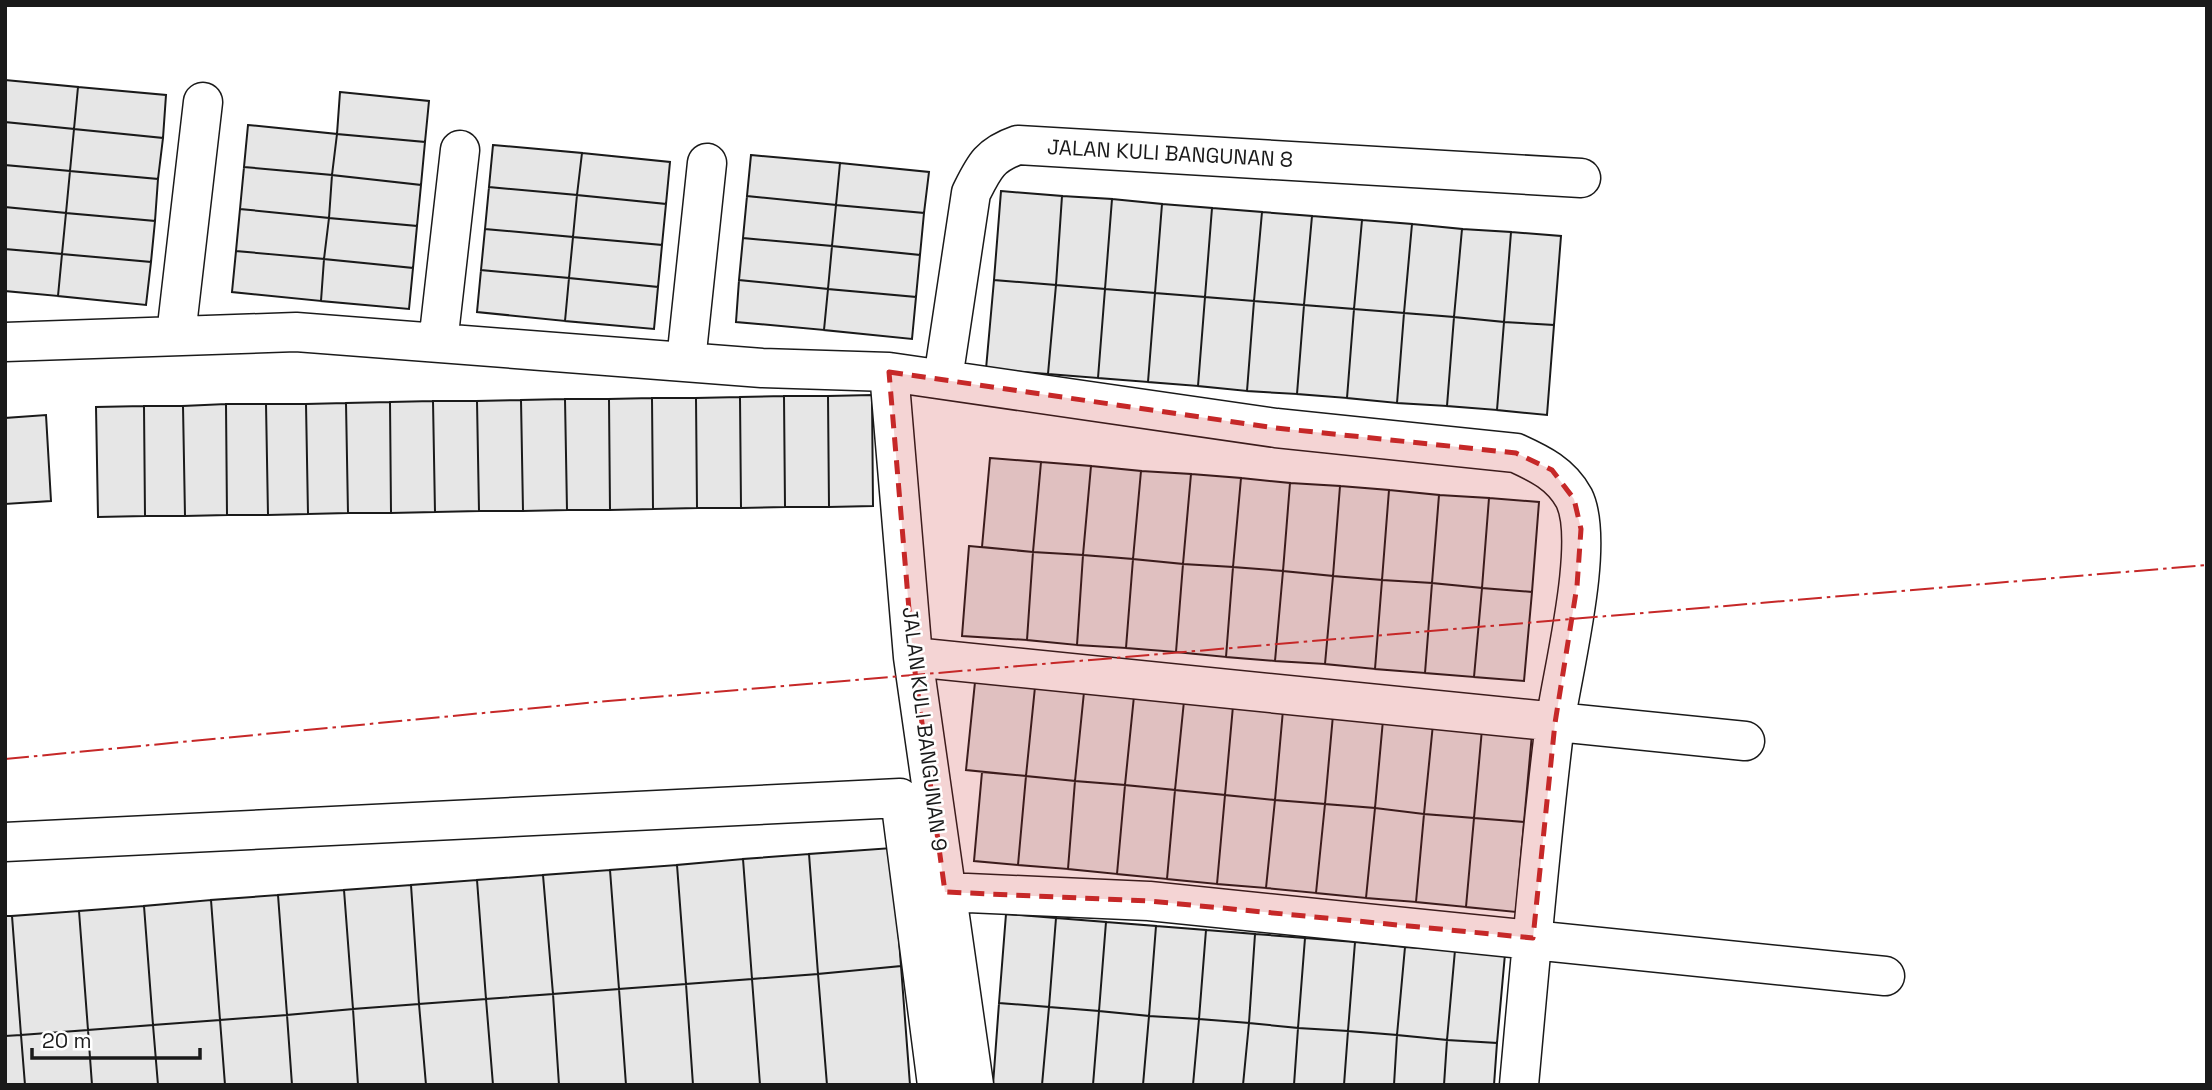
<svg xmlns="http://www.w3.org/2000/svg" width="2212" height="1090" font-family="'Space Grotesk',sans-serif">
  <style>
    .building { fill: #e6e6e6; stroke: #1a1a1a; stroke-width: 2 }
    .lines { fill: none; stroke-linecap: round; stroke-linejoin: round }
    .street-casing { stroke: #1a1a1a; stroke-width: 41 }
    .street { stroke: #fff; stroke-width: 38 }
    .power { stroke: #c62828; stroke-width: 2; stroke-dasharray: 24 5 3.5 5; stroke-linecap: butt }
    .marked { fill: #c62828; fill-opacity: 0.2; stroke: #c62828; stroke-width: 5; stroke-dasharray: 14 9; stroke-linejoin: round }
    .labels { text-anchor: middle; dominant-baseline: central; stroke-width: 5; stroke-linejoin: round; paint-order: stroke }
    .street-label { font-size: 21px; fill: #1a1a1a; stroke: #fff }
  </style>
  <rect width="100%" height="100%" fill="#fff"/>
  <path class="building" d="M5 80 78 87 74 129 5 122Z
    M78 87 166 95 163 138 74 129Z
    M340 92 429 101 425 142 337 134Z
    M5 122 74 129 70 171 5 165Z
    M248 125 337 134 332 175 244 167Z
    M74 129 163 138 158 179 70 171Z
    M337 134 425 142 421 185 332 175Z
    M493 145 582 153 577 195 489 187Z
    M582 153 670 162 666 204 577 195Z
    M751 155 840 163 836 205 747 196Z
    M840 163 929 172 924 213 836 205Z
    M5 165 70 171 66 213 5 207Z
    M244 167 332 175 329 218 240 209Z
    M70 171 158 179 155 221 66 213Z
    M332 175 421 185 417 226 329 218Z
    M489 187 577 195 573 237 485 229Z
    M1001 191 1062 196 1056 285 994 280Z
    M577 195 666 204 662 245 573 237Z
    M747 196 836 205 832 246 743 238Z
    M1062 196 1112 199 1105 289 1056 285Z
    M1112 199 1162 204 1155 293 1105 289Z
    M1162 204 1212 208 1205 297 1155 293Z
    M836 205 924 213 920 255 832 246Z
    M5 207 66 213 62 254 5 249Z
    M1212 208 1262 212 1254 301 1205 297Z
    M240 209 329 218 324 259 236 251Z
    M1262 212 1312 216 1304 305 1254 301Z
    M66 213 155 221 151 262 62 254Z
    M1312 216 1362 220 1354 309 1304 305Z
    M329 218 417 226 413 268 324 259Z
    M1362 220 1412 224 1404 313 1354 309Z
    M1412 224 1462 229 1454 317 1404 313Z
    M485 229 573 237 569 278 481 270Z
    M1462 229 1511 232 1504 322 1454 317Z
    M1511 232 1561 236 1554 325 1504 322Z
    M573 237 662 245 658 287 569 278Z
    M743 238 832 246 828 289 739 280Z
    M832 246 920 255 916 297 828 289Z
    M5 249 62 254 58 296 5 291Z
    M236 251 324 259 321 301 232 292Z
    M62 254 151 262 146 305 58 296Z
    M324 259 413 268 409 309 321 301Z
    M481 270 569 278 565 321 477 312Z
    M569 278 658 287 654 329 565 321Z
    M739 280 828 289 824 330 736 322Z
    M994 280 1056 285 1048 374 986 369Z
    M1056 285 1105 289 1098 378 1048 374Z
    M828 289 916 297 912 339 824 330Z
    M1105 289 1155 293 1148 382 1098 378Z
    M1155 293 1205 297 1198 386 1148 382Z
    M1205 297 1254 301 1247 391 1198 386Z
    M1254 301 1304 305 1297 394 1247 391Z
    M1304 305 1354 309 1347 398 1297 394Z
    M1354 309 1404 313 1397 403 1347 398Z
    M1404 313 1454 317 1447 406 1397 403Z
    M1454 317 1504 322 1497 410 1447 406Z
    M1504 322 1554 325 1547 415 1497 410Z
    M872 395 873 506 829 507 828 396Z
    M784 396 785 507 741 508 740 397Z
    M784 396H828L829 507H785Z
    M740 397 741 508H697L696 398Z
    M652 398 653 509 610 510 609 399Z
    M652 398H696L697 508 653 509Z
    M565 399 567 510 523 511 521 400Z
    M565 399H609L610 510H567Z
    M521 400 523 511H479L477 401Z
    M433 401 435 512 391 513 390 402Z
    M433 401H477L479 511 435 512Z
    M390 402 391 513H348L346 403Z
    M346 403 348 513 308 514 306 404Z
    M226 404 227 515 185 516 183 406Z
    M226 404H266L268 515H227Z
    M266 404H306L308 514 268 515Z
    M144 406 145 516 98 517 96 407Z
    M144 406H183L185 516H145Z
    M46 415 51 501 5 504V418Z
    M990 458 1041 462 1033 552 982 547Z
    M1041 462 1091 466 1083 555 1033 552Z
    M1091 466 1141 471 1133 559 1083 555Z
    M1141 471 1191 474 1183 564 1133 559Z
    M1191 474 1241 478 1233 567 1183 564Z
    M1241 478 1290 483 1283 571 1233 567Z
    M1290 483 1340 486 1333 576 1283 571Z
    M1340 486 1389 490 1382 580 1333 576Z
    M1389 490 1439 495 1432 583 1382 580Z
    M1439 495 1489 498 1482 588 1432 583Z
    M1489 498 1539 502 1532 592 1482 588Z
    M969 546 1033 552 1027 640 962 636Z
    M1033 552 1083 555 1077 645 1027 640Z
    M1083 555 1133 559 1126 648 1077 645Z
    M1133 559 1183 564 1176 652 1126 648Z
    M1183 564 1233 567 1226 657 1176 652Z
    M1233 567 1283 571 1275 661 1226 657Z
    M1283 571 1333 576 1325 664 1275 661Z
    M1333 576 1382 580 1375 669 1325 664Z
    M1382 580 1432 583 1425 673 1375 669Z
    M1432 583 1482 588 1474 677 1425 673Z
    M1482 588 1532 592 1524 681 1474 677Z
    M975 682 1035 687 1026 776 966 770Z
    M1035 687 1084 692 1075 781 1026 776Z
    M1084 692 1134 696 1125 785 1075 781Z
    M1134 696 1184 701 1175 790 1125 785Z
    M1184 701 1233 706 1225 795 1175 790Z
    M1233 706 1283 710 1275 800 1225 795Z
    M1283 710 1333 715 1325 804 1275 800Z
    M1333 715 1383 720 1375 808 1325 804Z
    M1383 720 1433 724 1424 814 1375 808Z
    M1433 724 1482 729 1474 818 1424 814Z
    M1482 729 1532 734 1524 822 1474 818Z
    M982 772 1026 776 1018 865 974 861Z
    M1026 776 1075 781 1068 869 1018 865Z
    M1075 781 1125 785 1117 874 1068 869Z
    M1125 785 1175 790 1167 879 1117 874Z
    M1175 790 1225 795 1217 884 1167 879Z
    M1225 795 1275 800 1266 888 1217 884Z
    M1275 800 1325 804 1316 893 1266 888Z
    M1325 804 1375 808 1366 898 1316 893Z
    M1375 808 1424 814 1416 902 1366 898Z
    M1424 814 1474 818 1466 907 1416 902Z
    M1474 818 1524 822 1516 912 1466 907Z
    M892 848 901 966 818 974 809 854Z
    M809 854 818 974 752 979 743 859Z
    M743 859 752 979 686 984 677 865Z
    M677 865 686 984 619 989 610 870Z
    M610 870 619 989 553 994 543 875Z
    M543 875 553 994 486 999 477 880Z
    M477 880 486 999 419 1004 411 885Z
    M411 885 419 1004 353 1009 344 890Z
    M344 890 353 1009 287 1015 278 895Z
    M278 895 287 1015 220 1020 211 900Z
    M211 900 220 1020 153 1025 144 906Z
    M144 906 153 1025 88 1030 79 911Z
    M79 911 88 1030 21 1035 12 916Z
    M1006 914 1056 918 1049 1007 999 1003Z
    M5 916H12L21 1035 5 1036Z
    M1056 918 1106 922 1099 1011 1049 1007Z
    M1106 922 1156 926 1149 1016 1099 1011Z
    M1156 926 1206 930 1199 1019 1149 1016Z
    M1206 930 1255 934 1249 1023 1199 1019Z
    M1255 934 1305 938 1298 1028 1249 1023Z
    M1305 938 1355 942 1348 1031 1298 1028Z
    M1355 942 1405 947 1397 1035 1348 1031Z
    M1405 947 1455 950 1447 1040 1397 1035Z
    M1455 950 1505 954 1497 1043 1447 1040Z
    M901 966 910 1085H827L818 974Z
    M818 974 827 1085H760L752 979Z
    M752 979 760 1085H693L686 984Z
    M686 984 693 1085H626L619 989Z
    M619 989 626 1085H559L553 994Z
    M553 994 559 1085H493L486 999Z
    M486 999 493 1085H426L419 1004Z
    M999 1003 1049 1007 1042 1085H993Z
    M419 1004 426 1085H358L353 1009Z
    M1049 1007 1099 1011 1093 1085H1042Z
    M353 1009 358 1085H292L287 1015Z
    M1099 1011 1149 1016 1143 1085H1093Z
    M287 1015 292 1085H225L220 1020Z
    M1149 1016 1199 1019 1193 1085H1143Z
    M1199 1019 1249 1023 1243 1085H1193Z
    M220 1020 225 1085H158L153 1025Z
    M1249 1023 1298 1028 1294 1085H1243Z
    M153 1025 158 1085H92L88 1030Z
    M1298 1028 1348 1031 1344 1085H1294Z
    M88 1030 92 1085H25L21 1035Z
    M1348 1031 1397 1035 1394 1085H1344Z
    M21 1035 25 1085H5V1036Z
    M1397 1035 1447 1040 1444 1085H1394Z
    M1447 1040 1497 1043 1494 1085H1444Z"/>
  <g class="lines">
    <defs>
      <path id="street" d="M176 335 203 102
        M5 342 296 332 762 368 889 372 1276 428 1516 453C1540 464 1561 474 1574 498 1596 542 1562 673 1555 724 1540 844 1530 965 1519 1085
        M438 343 460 150
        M686 361 707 163
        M889 372 913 657 974 1085
        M943 379 971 193C984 167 989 155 1018 145L1581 178
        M913 657 1745 741
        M5 842 900 798 937 1085
        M945 892 1149 901 1885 976"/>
    </defs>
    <use href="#street" class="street-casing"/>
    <use href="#street" class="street"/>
    <path class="power" d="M5 759 608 701 2207 565"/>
  </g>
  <path class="marked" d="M889 372 1276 428 1516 453 1552 470 1574 499 1581 529 1577 586 1555 723 1533 938 1149 901 945 892 913 657Z"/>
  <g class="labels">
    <g class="street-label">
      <text transform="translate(1170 153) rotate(3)">JALAN KULI BANGUNAN 8</text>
      <text transform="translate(925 729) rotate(83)">JALAN KULI BANGUNAN 9</text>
    </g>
  </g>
  <rect width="2212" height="1090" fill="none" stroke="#1a1a1a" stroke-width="14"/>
  <path d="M32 1048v10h168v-10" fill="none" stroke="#1a1a1a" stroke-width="3.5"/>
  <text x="42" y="1048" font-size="21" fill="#1a1a1a" stroke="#ffffff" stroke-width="5" paint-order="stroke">20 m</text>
</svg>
